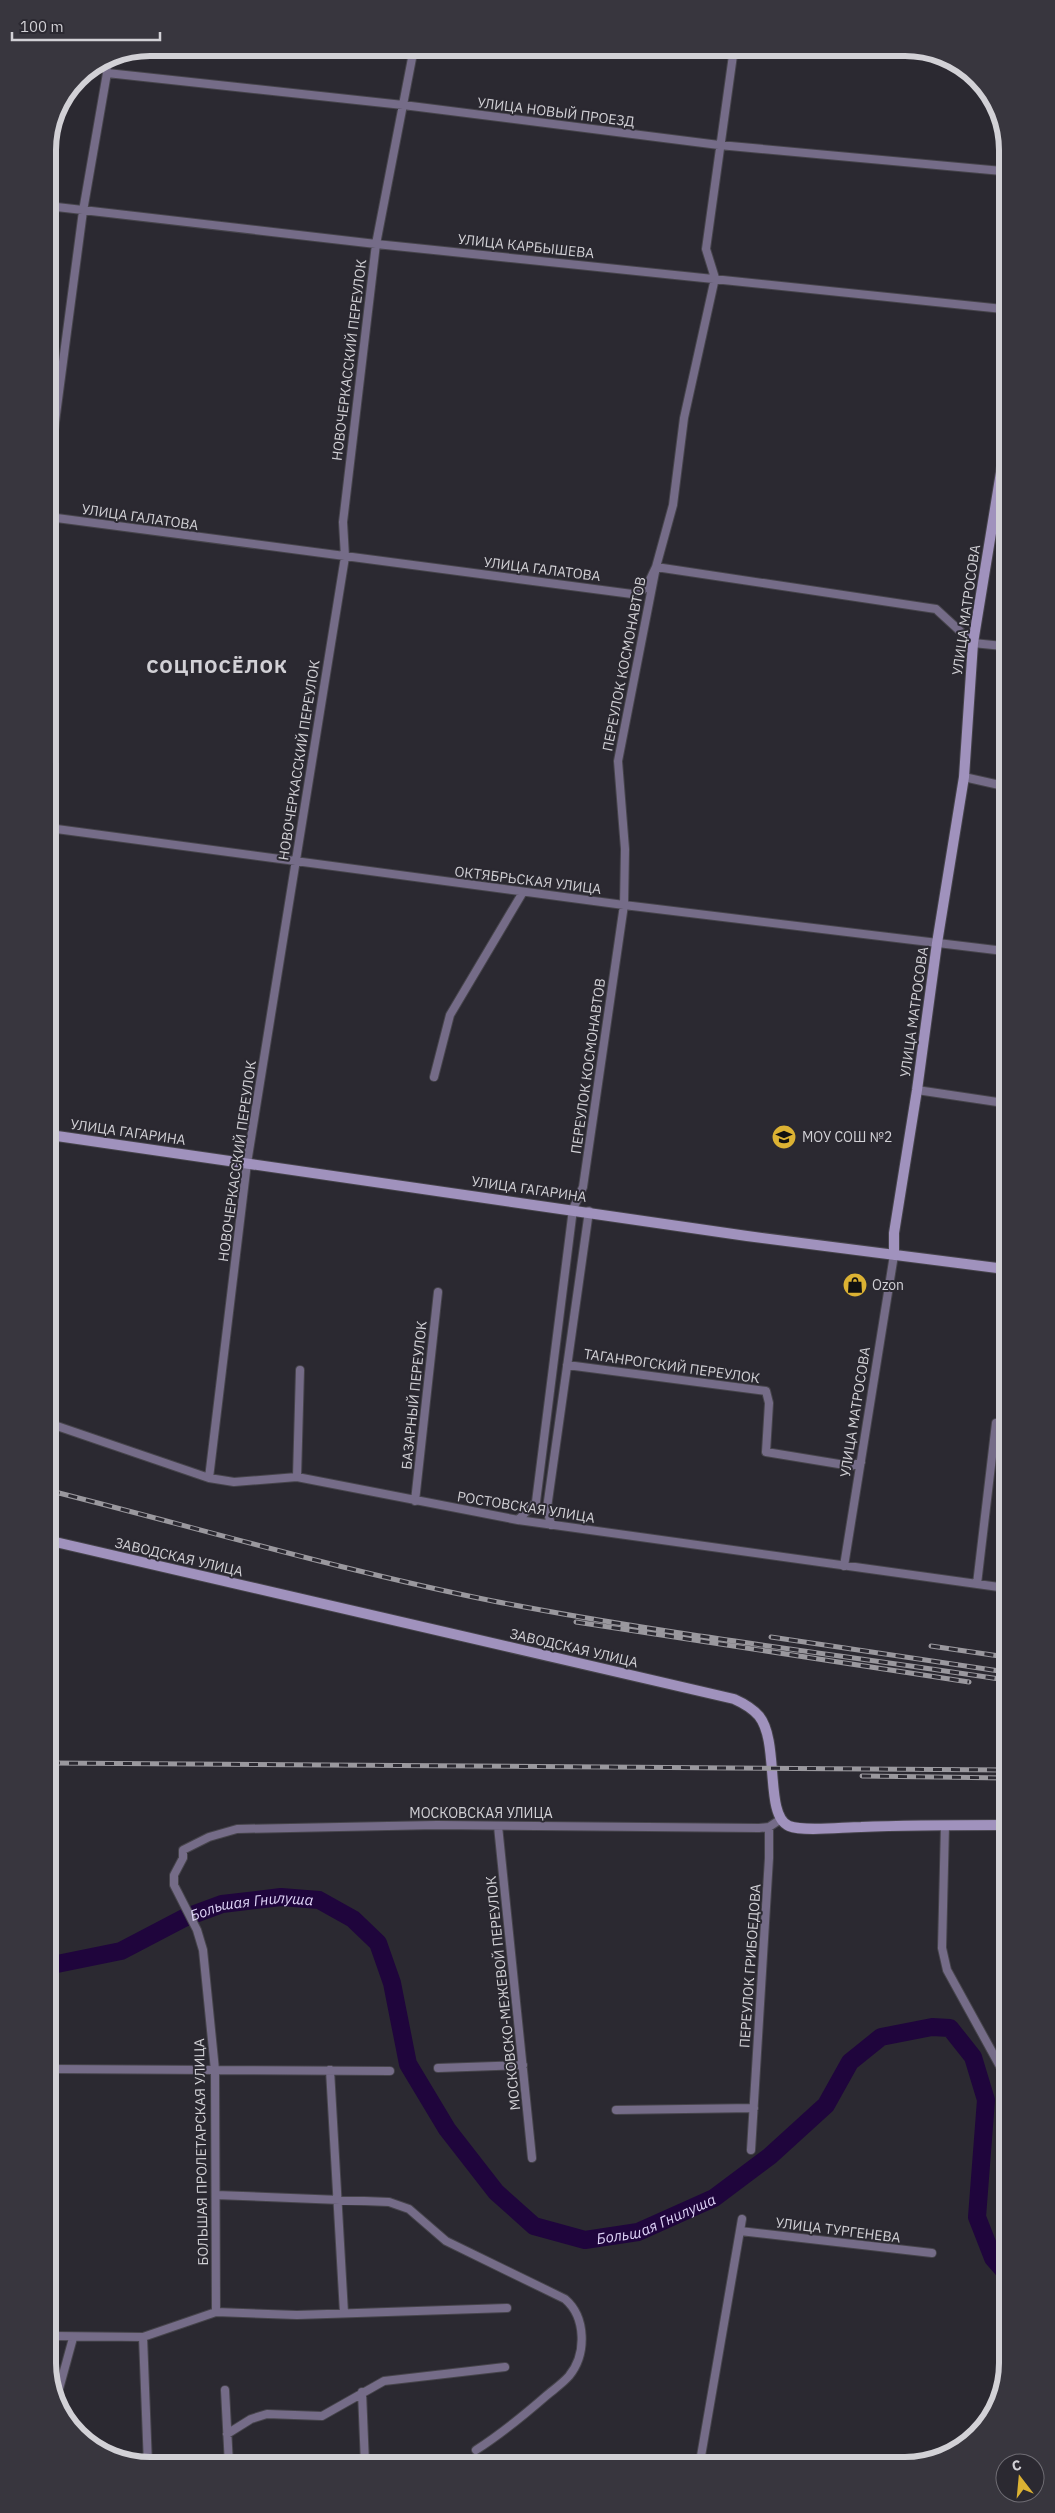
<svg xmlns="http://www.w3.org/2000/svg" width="1055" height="2513" font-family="'IBM Plex Sans',sans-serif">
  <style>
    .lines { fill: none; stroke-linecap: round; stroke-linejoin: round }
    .river { stroke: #1f053c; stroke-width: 18 }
    .street-casing { stroke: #46444b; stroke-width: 10 }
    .secondary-casing { stroke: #46444b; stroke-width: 12 }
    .street { stroke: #756c88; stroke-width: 8 }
    .secondary { stroke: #a092bd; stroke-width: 10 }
    .rail-casing { stroke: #9a989e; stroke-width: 5 }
    .rail { stroke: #2b2931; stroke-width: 3; stroke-dasharray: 9; stroke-linecap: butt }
    .labels { text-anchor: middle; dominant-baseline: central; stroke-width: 4; stroke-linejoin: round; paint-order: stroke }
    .street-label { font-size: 14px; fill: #d2d1d6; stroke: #2b2931 }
    .poi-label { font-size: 14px; fill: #d2d1d6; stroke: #2b2931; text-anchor: start }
    .water-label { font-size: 15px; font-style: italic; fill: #dfd4f8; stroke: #2b2931 }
    .district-label { font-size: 19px; font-weight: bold; letter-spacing: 1px; fill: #d2d1d6; stroke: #2b2931 }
    .rim { fill: none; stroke: #d2d1d6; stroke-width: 6 }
  </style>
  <rect width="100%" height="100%" fill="#2b2931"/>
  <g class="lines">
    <path class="river" id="s1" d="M52 1965 121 1951 184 1918 222 1904 281 1897 319 1900 353 1919 378 1943 392 1983 408 2064 447 2129 496 2192 534 2226 585 2240 638 2232 714 2198 770 2156 826 2105 850 2062 881 2037 932 2027 950 2028 973 2057 986 2100 977 2217 993 2258 1007 2274"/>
    <defs>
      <path id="street" d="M107 73 403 105 719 145 1002 171
        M48 206 376 244 1003 309
        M48 475 83 211 107 73 106 59
        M49 517 632 594 646 588 656 567 936 609 973 643 1003 646
        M964 777 1004 786
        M49 828 624 905 1004 951
        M434 1077 450 1015 523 892
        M917 1090 1004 1103
        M567 1365 766 1391 769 1403 766 1452 851 1466 861 1462
        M51 1424 209 1478 234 1482 297 1477 518 1520 1006 1588
        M297 1477 300 1370
        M209 1478 247 1163 345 557 343 522 376 244 414 48
        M415 1501 438 1292
        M518 1520 536 1502 573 1209 583 1187 624 905 625 849 618 761 656 567 673 505 684 418 715 278 706 249 734 48
        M551 1525 547 1508 589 1211
        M844 1566 894 1255
        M977 1584 996 1423 1005 1424
        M945 1825 942 1948 947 1970 1007 2079
        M498 1826 532 2158
        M438 2068 523 2065
        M52 2069 390 2071
        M330 2070 344 2313
        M616 2110 754 2108
        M751 2150 769 1858V1827
        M216 2195 389 2202 409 2209 446 2241 565 2299C586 2317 587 2354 569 2376 563 2383 553 2390 546 2396 523 2416 501 2434 476 2450
        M740 2231 932 2253
        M216 2312 215 2070 203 1950 197 1930 174 1885V1875L183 1858V1850L209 1837 237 1829 437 1825 759 1828 769 1827 781 1819
        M53 2336 143 2337 216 2312 297 2315 507 2308
        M143 2337 148 2465
        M225 2390 229 2465
        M362 2392 365 2464
        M56 2400 73 2338
        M227 2434 251 2419 267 2414 322 2416 384 2381 505 2367
        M700 2462 742 2219"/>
      <path id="secondary" d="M50 1135 747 1236 1005 1269
        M894 1255V1233L917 1090 937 943 964 777 973 643 1003 460
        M51 1541 734 1699C743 1703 752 1708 759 1716 780 1742 764 1816 789 1826 804 1832 844 1827 861 1827 910 1825 958 1825 1006 1825"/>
    </defs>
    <use href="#street" class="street-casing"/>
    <use href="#secondary" class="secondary-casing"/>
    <use href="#street" class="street"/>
    <use href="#secondary" class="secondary"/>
    <defs>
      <path id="rail" d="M51 1491C198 1528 344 1571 493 1601 662 1634 835 1654 1006 1680
        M576 1622 969 1682
        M771 1637 1006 1672
        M931 1646 1006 1657
        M51 1763 1006 1770
        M862 1776 1006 1778"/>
    </defs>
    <use href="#rail" class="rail-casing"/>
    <use href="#rail" class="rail"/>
  </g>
  <defs>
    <symbol id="school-disc" viewBox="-11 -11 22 22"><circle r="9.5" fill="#dcb233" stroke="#2b2931"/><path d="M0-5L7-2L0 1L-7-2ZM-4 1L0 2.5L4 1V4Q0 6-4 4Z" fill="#111"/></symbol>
    <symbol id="shop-disc" viewBox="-11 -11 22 22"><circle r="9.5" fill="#dcb233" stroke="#2b2931"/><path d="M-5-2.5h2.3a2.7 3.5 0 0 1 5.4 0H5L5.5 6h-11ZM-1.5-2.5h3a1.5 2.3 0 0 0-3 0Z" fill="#111"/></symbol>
  </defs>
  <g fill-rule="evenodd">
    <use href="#school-disc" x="770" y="1123" width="28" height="28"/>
    <use href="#shop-disc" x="841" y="1271" width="28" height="28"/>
  </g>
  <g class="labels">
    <g class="street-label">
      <text transform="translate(556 112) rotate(7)">УЛИЦА НОВЫЙ ПРОЕЗД</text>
      <text transform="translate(526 246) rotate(6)">УЛИЦА КАРБЫШЕВА</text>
      <text transform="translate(349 360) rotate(-83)">НОВОЧЕРКАССКИЙ ПЕРЕУЛОК</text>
      <text transform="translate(140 517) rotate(8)">УЛИЦА ГАЛАТОВА</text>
      <text transform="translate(542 569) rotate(7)">УЛИЦА ГАЛАТОВА</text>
      <text transform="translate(966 610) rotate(-82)">УЛИЦА МАТРОСОВА</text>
      <text transform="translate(624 664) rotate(-79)">ПЕРЕУЛОК КОСМОНАВТОВ</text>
      <text transform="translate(299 760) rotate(-81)">НОВОЧЕРКАССКИЙ ПЕРЕУЛОК</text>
      <text transform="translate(528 880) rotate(7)">ОКТЯБРЬСКАЯ УЛИЦА</text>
      <text transform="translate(914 1012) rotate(-82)">УЛИЦА МАТРОСОВА</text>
      <text transform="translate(588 1066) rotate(-82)">ПЕРЕУЛОК КОСМОНАВТОВ</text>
      <text transform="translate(128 1132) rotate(8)">УЛИЦА ГАГАРИНА</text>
      <text transform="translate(237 1161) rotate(-82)">НОВОЧЕРКАССКИЙ ПЕРЕУЛОК</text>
      <text transform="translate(529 1189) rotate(8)">УЛИЦА ГАГАРИНА</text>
      <text transform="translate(672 1366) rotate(8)">ТАГАНРОГСКИЙ ПЕРЕУЛОК</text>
      <text transform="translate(414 1395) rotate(-84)">БАЗАРНЫЙ ПЕРЕУЛОК</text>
      <text transform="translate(855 1412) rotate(-81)">УЛИЦА МАТРОСОВА</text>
      <text transform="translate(526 1507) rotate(9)">РОСТОВСКАЯ УЛИЦА</text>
      <text transform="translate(179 1557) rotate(13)">ЗАВОДСКАЯ УЛИЦА</text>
      <text transform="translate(574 1648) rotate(13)">ЗАВОДСКАЯ УЛИЦА</text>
      <text x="481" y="1813">МОСКОВСКАЯ УЛИЦА</text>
      <text transform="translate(750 1966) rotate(-86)">ПЕРЕУЛОК ГРИБОЕДОВА</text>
      <text transform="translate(503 1993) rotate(-96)">МОСКОВСКО-МЕЖЕВОЙ ПЕРЕУЛОК</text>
      <text transform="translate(201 2152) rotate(-91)">БОЛЬШАЯ ПРОЛЕТАРСКАЯ УЛИЦА</text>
      <text transform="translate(838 2230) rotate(7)">УЛИЦА ТУРГЕНЕВА</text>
    </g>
    <g class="poi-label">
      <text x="802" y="1137">МОУ СОШ №2</text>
      <text x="872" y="1285">Ozon</text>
    </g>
    <g class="water-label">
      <text stroke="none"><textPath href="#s1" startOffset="211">Большая Гнилуша</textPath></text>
      <text stroke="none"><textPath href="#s1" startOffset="812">Большая Гнилуша</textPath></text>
    </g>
    <g class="district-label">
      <text x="217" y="666">СОЦПОСЁЛОК</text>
    </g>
  </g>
  <path d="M0 0H1055V2513H0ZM150 56H905A94 94 0 0 1 999 150V2363A94 94 0 0 1 905 2457H150A94 94 0 0 1 56 2363V150A94 94 0 0 1 150 56Z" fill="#38363e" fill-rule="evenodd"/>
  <path class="rim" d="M150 56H905A94 94 0 0 1 999 150V2363A94 94 0 0 1 905 2457H150A94 94 0 0 1 56 2363V150A94 94 0 0 1 150 56Z"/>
  <g transform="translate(1020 2478) rotate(344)"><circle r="24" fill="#2b2931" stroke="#6e6c73"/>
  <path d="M0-4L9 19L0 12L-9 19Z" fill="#dcb233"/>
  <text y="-8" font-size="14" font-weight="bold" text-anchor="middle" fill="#d2d1d6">С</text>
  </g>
  <path d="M12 32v8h148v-8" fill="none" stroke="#d2d1d6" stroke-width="2.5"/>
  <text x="20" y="32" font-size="15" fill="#d2d1d6" stroke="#2b2931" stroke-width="4" paint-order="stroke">100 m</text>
</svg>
